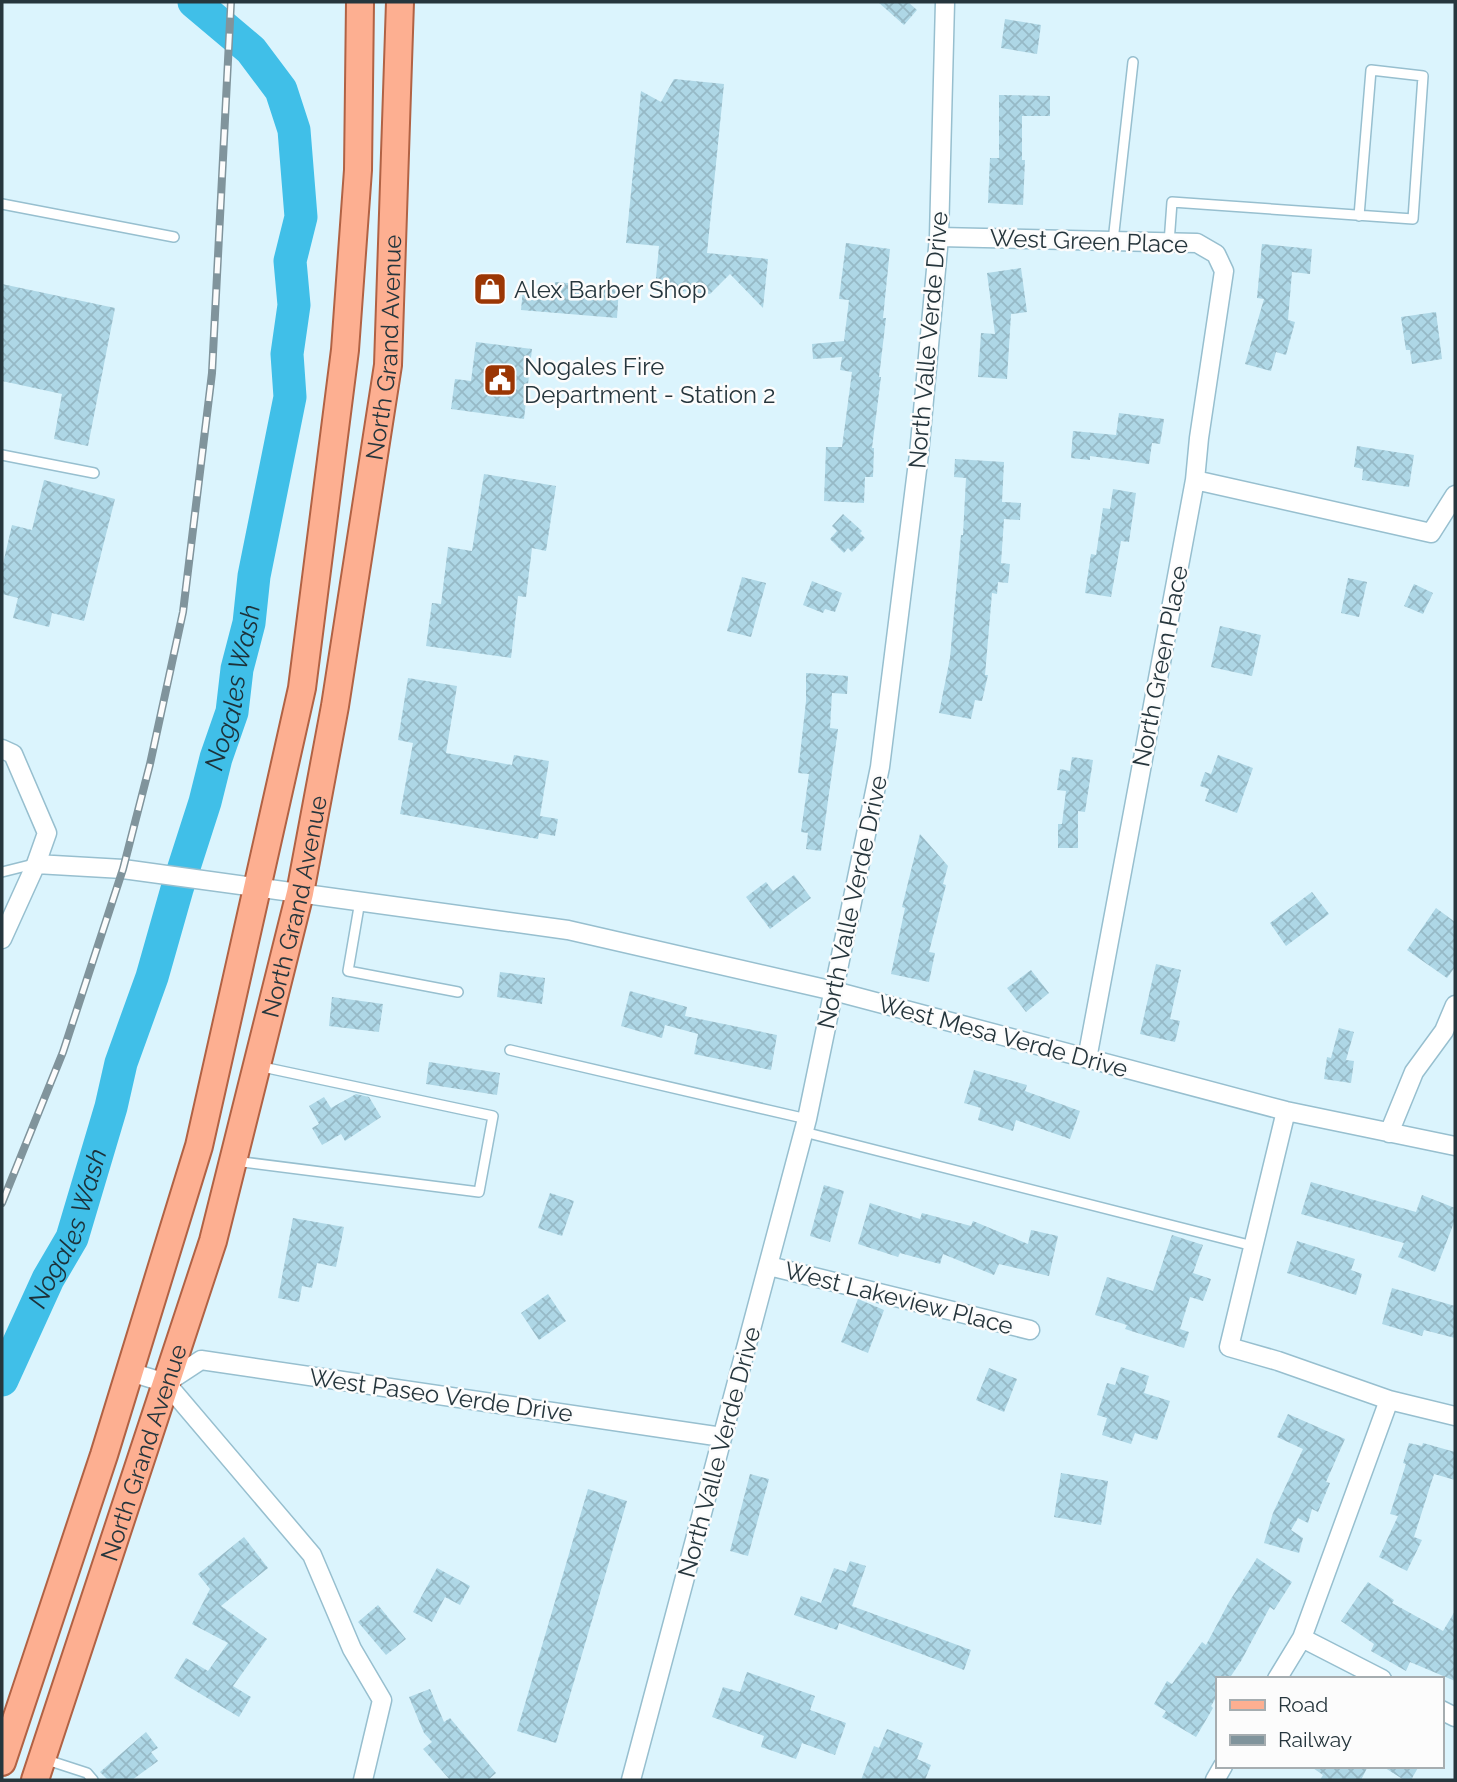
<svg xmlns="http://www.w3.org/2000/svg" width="1457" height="1782" font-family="Raleway,sans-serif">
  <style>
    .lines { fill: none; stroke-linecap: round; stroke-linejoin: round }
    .river { stroke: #40bfe8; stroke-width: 33 }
    .building { fill: url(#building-cross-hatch) }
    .lane-casing { stroke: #97bfcf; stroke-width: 12 }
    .street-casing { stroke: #97bfcf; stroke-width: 21 }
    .primary-casing { stroke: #b16244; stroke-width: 30 }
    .lane { stroke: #fff; stroke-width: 9 }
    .street { stroke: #fff; stroke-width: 18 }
    .primary { stroke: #fdaf91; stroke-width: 26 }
    .rail-casing { stroke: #80949c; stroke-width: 8 }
    .rail { stroke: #fcfcfc; stroke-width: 5; stroke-dasharray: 16; stroke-linecap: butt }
    .labels { text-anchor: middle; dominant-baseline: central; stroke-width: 5; stroke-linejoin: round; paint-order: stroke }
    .street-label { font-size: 24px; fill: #26363d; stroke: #fcfcfc }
    .poi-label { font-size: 24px; fill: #26363d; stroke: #fcfcfc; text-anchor: start }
    .water-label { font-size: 26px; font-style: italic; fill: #1c3139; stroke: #fcfcfc }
  </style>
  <defs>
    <pattern id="building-cross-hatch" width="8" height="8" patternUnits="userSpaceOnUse" patternTransform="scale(1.75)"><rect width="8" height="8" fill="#aed7e6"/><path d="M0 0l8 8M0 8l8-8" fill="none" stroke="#96b9c6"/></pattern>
  </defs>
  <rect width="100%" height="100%" fill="#dbf4fd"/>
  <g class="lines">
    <path class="river" id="s1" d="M2 1380 48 1279 72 1238 111 1107 121 1063 152 977 177 889 205 802 216 758 232 712 237 669 249 623 254 576 290 397 287 354 294 305 290 261 301 217 294 130 281 90 251 50 194 2"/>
  </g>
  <path class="building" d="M878 2H908L917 10 904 25Z
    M1005 19 1041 25 1037 54 1001 48Z
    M674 79 724 84 707 253 768 259 763 308 730 274 710 294 655 288 659 246 626 243 641 91 661 102Z
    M999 95 1050 96V116H1022V160H1025L1023 205 988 203 990 158H999Z
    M846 243 890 249 883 318H886L879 377H881L872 448H874L873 477H865L864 503 824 501 826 447H842L852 372 840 370 842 357 813 359 812 344 844 341 849 300 839 299Z
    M1262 244 1312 249 1310 274 1292 272 1288 320 1295 322 1286 355 1276 352 1271 371 1245 364 1264 299 1257 298Z
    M1021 268 1027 312 1011 314 1007 379 978 377 981 333 995 334 987 273Z
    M555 282 619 287 617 318 521 310 523 289 554 292Z
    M2 284 115 308 88 446 54 439 62 394 2 381Z
    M1436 312 1442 359 1412 364 1410 350H1406L1401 317Z
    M476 342 532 349 524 419 451 409 455 379 471 381Z
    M1119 413 1164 419 1160 444 1152 443 1149 464 1090 456V460L1071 458 1073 431 1116 435Z
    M1357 446 1414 455 1409 487 1362 480 1363 469 1354 467Z
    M955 459 1004 462 1002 502 1021 503 1020 520 1004 519 1001 563 1010 564 1008 583 998 582 997 594 992 593 985 675H988L982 701 975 700 971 719 939 713 950 658 961 535H963L966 478 954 477Z
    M484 474 556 486 546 551 532 548 526 597 518 596 511 658 426 646 432 603 441 604 448 547 472 551Z
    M44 480 115 499 84 621 52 613 49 627 13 618 18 598 2 594V568L12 525 32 530Z
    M1113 489 1136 493 1129 542 1121 541 1111 597 1085 593 1091 554 1096 555 1103 508 1110 509Z
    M843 514 862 531 860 533 865 538 852 552 848 548 844 553 830 539 837 531 832 526Z
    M742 577 766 583 751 637 727 631Z
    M1348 578 1367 582 1359 617 1341 613Z
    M812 581 842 593 835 612 825 609 823 613 803 605Z
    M1414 584 1433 593 1423 614 1404 606Z
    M1220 626 1261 635 1252 676 1211 667Z
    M806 673 848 676 847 694 832 693 830 728 838 729 821 851 806 849 808 833 801 832 809 774 798 773 806 701Z
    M408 678 457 686 446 753 512 765 514 755 549 761 540 816 558 819 555 836 539 833 538 839 400 814 413 743 398 740Z
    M1218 755 1253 768 1237 813 1205 801 1209 789 1200 786 1205 772 1211 774Z
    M1072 757 1093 760 1085 812 1078 811V848H1058V824H1062L1066 791 1057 790 1060 769 1070 771Z
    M920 834 948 866 943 884 946 885 929 952 935 953 929 982 891 974 905 908 902 907Z
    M794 875 811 898 770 929 746 897 766 882 773 891Z
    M1312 892 1329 914 1286 946 1270 923Z
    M1436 908 1455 922V967L1447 978 1407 950Z
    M1156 964 1181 970 1170 1019 1180 1021 1175 1042 1140 1034Z
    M1031 970 1049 993 1026 1012 1007 988Z
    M500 972 545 978 542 1004 497 997Z
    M630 991 687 1007 685 1016 777 1035 771 1070 694 1054 698 1034 665 1025 662 1038 621 1026Z
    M332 997 383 1004 379 1032 329 1026Z
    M1339 1028 1354 1032 1346 1060 1354 1061 1351 1083 1324 1079 1327 1057 1331 1058Z
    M429 1062 500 1073 497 1095 426 1084Z
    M974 1070 1027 1085 1025 1091 1080 1111 1070 1139 1016 1120 1013 1131 978 1120 981 1108 964 1103Z
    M356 1094 369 1097 381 1117 345 1141 341 1134 322 1145 312 1128 319 1124 309 1106 324 1097 331 1108Z
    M1311 1182 1416 1212 1422 1195 1455 1208V1220L1435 1272 1398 1257 1404 1243 1301 1214Z
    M824 1185 844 1191 830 1242 810 1236Z
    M550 1193 574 1201 562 1236 538 1228Z
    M870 1203 920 1219 922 1213 971 1226 973 1221 1028 1244 1031 1230 1058 1236 1049 1276 999 1264 994 1275 943 1254 940 1264 900 1253 898 1257 858 1244Z
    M293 1218 344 1227 336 1267 317 1263 312 1288 302 1286 299 1302 278 1298Z
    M1172 1235 1203 1245 1193 1273 1211 1279 1203 1301 1190 1297 1180 1329 1189 1332 1184 1348 1125 1329 1127 1325 1095 1315 1107 1277 1153 1291Z
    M1297 1241 1355 1259 1351 1270 1362 1274 1356 1295 1287 1273Z
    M1392 1288 1455 1306V1338L1424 1330 1422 1336 1382 1324Z
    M548 1294 566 1321 539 1340 521 1313Z
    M858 1299 884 1310 868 1353 841 1342Z
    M1121 1367 1149 1376 1144 1393 1170 1401 1157 1440 1135 1433 1131 1444 1102 1435 1107 1418 1097 1415 1107 1383 1115 1385Z
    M989 1368 1017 1379 1004 1412 976 1400Z
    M1288 1414 1345 1439 1326 1482 1330 1483 1318 1512 1312 1509 1308 1523 1298 1518 1291 1530 1303 1538 1299 1553 1264 1543 1273 1513 1303 1449 1277 1437Z
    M1409 1443 1422 1446 1423 1443 1455 1452V1480L1434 1474 1414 1537 1422 1540 1407 1571 1379 1557 1398 1516 1390 1514 1406 1464 1403 1463Z
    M1061 1473 1108 1481 1101 1525 1054 1517Z
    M750 1474 769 1479 748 1556 730 1551Z
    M588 1489 627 1501 556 1743 517 1731Z
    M244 1537 268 1568 221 1606 267 1639 233 1686 251 1697 239 1717 174 1678 186 1658 208 1671 228 1643 192 1624 210 1589 198 1574Z
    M1257 1558 1292 1582 1274 1610 1270 1607 1241 1661 1229 1679H1217V1696L1211 1706 1213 1708 1196 1737 1162 1717 1166 1711 1154 1704 1167 1681 1172 1684 1202 1642 1206 1645 1229 1602Z
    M850 1561 866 1566 852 1606 971 1650 964 1670 839 1623 837 1630 794 1615 801 1596 821 1603 834 1568 846 1572Z
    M437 1568 470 1586 460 1605 445 1597 432 1622 413 1612Z
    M1368 1582 1394 1600 1392 1603 1443 1631 1455 1611V1681L1410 1662 1406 1671 1371 1651 1374 1644 1341 1621Z
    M378 1605 406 1639 386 1655 358 1622Z
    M747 1672 815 1696 810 1710 846 1723 835 1755 802 1743 796 1759 761 1747 764 1736 712 1717 723 1687 740 1692Z
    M430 1689 444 1722 450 1718 496 1773 488 1780H450L423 1749 432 1742 424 1733 409 1697Z
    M887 1729 923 1743 917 1759 931 1765 925 1780H861L874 1746 879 1748Z
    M146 1732 158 1748 151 1752 158 1761 132 1780H108L100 1772Z
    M1310 1766H1368L1361 1780H1320L1323 1775Z
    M1382 1766H1419L1411 1780H1404Z"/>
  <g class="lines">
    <defs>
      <path id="lane" d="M2 204 174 237
        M1113 241 1133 62
        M1169 243 1172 202 1413 219 1423 76 1371 70 1359 216
        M2 455 94 473
        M2 872 34 864
        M360 901 348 971 458 992
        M510 1050 807 1119
        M804 1132 1253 1246
        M235 1161 479 1192 493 1116 258 1066
        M44 1759 87 1773 93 1780"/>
      <path id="street" d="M939 237 1197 243 1216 254 1224 271 1199 438 1195 480 1087 1059
        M1195 480 1431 533 1455 495
        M2 749 13 754 47 833 36 864 2 939
        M36 864 123 869 568 930 834 991 1286 1111 1455 1146
        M1286 1111 1229 1347 1278 1361 1389 1400 1455 1416
        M1389 1133 1414 1072 1444 1031 1455 1005
        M769 1266 1030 1330
        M130 1372 166 1383 312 1555 352 1649 382 1700 363 1780
        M166 1383 201 1360 722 1437
        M1302 1638 1382 1679
        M1277 1679 1302 1638 1389 1400
        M1441 1710 1455 1717
        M631 1780 807 1119 880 767 919 454 939 237 945 2
        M1215 1780 1223 1766"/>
      <g id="primary">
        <path d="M2 1762 104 1455 199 1146 302 688 345 350 358 170 360 2"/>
        <path id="s2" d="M35 1780 213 1241 300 893 335 706 388 365 400 2"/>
      </g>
    </defs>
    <use href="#lane" class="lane-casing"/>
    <use href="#street" class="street-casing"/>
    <use href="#primary" class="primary-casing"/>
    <use href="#lane" class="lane"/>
    <use href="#street" class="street"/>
    <use href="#primary" class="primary"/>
    <defs>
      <path id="rail" d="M2 1203 63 1052 123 869 150 764 183 612 212 373 231 2"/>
    </defs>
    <use href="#rail" class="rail-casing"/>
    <use href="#rail" class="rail"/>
  </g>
  <defs>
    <symbol id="shop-square" viewBox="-11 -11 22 22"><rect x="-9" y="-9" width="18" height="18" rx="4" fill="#9b3604" stroke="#fcfcfc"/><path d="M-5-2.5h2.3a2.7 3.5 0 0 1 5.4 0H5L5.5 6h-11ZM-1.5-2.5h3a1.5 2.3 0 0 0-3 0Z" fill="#fff"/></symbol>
    <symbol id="civic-square" viewBox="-11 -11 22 22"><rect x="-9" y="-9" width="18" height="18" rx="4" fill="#9b3604" stroke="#fcfcfc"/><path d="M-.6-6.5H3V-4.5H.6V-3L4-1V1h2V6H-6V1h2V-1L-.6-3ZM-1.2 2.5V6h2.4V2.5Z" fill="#fff"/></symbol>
  </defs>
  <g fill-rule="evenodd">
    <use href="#shop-square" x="471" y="270" width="38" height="38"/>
    <use href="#civic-square" x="481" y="361" width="38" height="38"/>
  </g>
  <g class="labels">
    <g class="street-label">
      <text transform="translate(1089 241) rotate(2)">West Green Place</text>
      <text transform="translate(928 340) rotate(-85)">North Valle Verde Drive</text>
      <text stroke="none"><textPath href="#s2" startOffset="1479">North Grand Avenue</textPath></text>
      <text transform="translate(1160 666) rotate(-79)">North Green Place</text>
      <text transform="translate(852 902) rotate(-78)">North Valle Verde Drive</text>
      <text stroke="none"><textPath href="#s2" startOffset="912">North Grand Avenue</textPath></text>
      <text transform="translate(1003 1036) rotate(15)">West Mesa Verde Drive</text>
      <text transform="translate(899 1298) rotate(14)">West Lakeview Place</text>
      <text transform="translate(441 1395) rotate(8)">West Paseo Verde Drive</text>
      <text stroke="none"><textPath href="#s2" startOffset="345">North Grand Avenue</textPath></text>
      <text transform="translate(719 1452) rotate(-75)">North Valle Verde Drive</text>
    </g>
    <g class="poi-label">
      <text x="514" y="289">Alex Barber Shop</text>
      <text x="524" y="366">Nogales Fire<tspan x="524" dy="28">Department - Station 2</tspan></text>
    </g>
    <g class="water-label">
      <text stroke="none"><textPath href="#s1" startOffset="733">Nogales Wash</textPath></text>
      <text stroke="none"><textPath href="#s1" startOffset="166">Nogales Wash</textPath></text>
    </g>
  </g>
  <rect width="1457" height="1782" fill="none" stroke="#26363d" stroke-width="7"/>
  <rect x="1216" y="1677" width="228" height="91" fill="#fcfcfc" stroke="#a6adb0" stroke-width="2"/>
  <rect x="1230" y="1700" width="35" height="10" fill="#fdaf91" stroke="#a6adb0" stroke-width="2"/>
  <text x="1278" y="1712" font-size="21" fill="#26363d">Road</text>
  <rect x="1230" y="1735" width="35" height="10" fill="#80949c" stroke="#a6adb0" stroke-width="2"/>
  <text x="1278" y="1747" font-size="21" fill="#26363d">Railway</text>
</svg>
